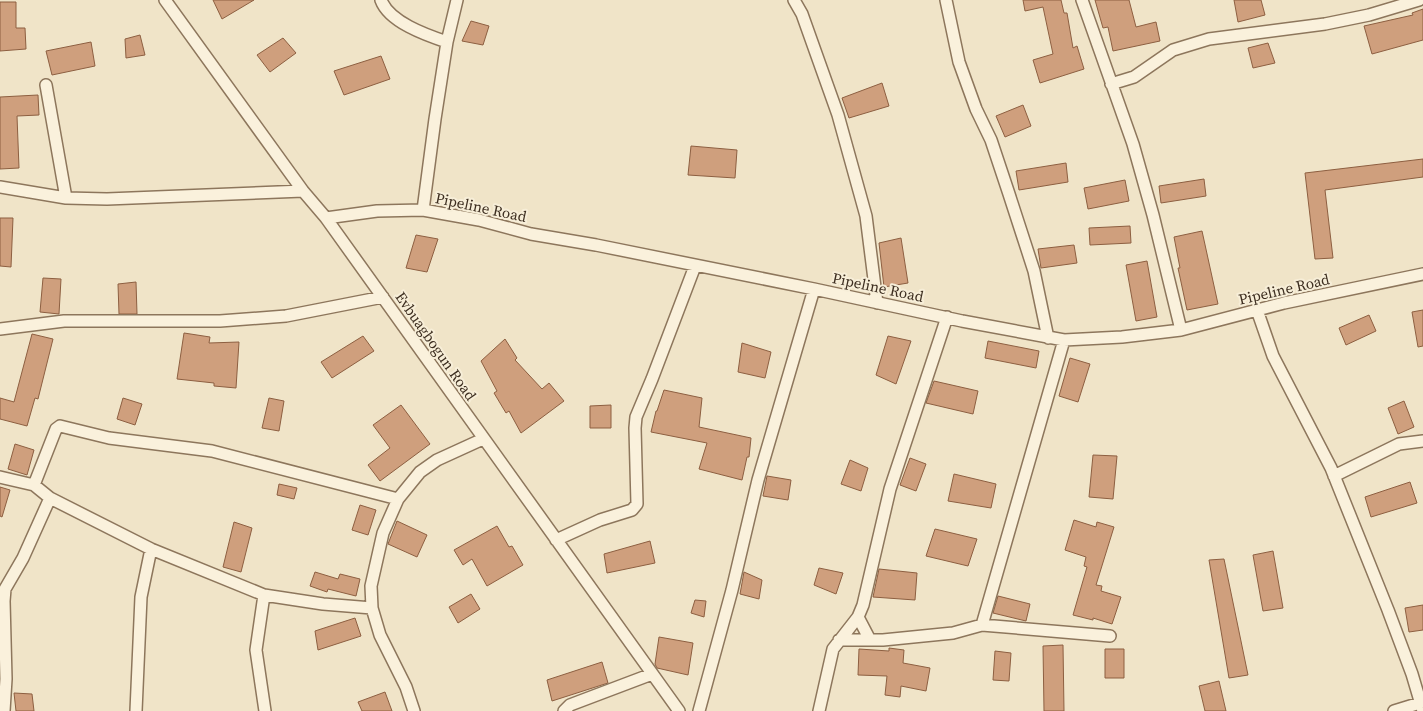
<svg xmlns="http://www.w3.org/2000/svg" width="1423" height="711" font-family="'Source Serif 4',serif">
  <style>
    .building { fill: #cf9f7d; stroke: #8d5f41 }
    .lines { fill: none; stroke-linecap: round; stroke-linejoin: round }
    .street-casing { stroke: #8d765c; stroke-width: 14 }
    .street { stroke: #faf1dc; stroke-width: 11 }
    .labels { text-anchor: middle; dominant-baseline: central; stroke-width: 4; stroke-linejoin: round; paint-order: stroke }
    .street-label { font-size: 15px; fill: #3d2e20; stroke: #f7eed8 }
  </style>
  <rect width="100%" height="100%" fill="#f0e4c8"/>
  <path class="building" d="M213 0H254L222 19Z
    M1023 0H1061L1064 13H1067L1073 48 1077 46 1084 69 1040 83 1033 60 1053 54 1043 7 1025 11Z
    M1095 0H1129L1136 27 1156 22 1160 41 1113 51 1108 27 1103 28Z
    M1234 0H1261L1265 15 1238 22Z
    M0 2H16V28H25L26 49 0 51Z
    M1423 9V40L1372 54 1364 26 1413 15 1412 13Z
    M471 21 489 26 483 45 462 41Z
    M140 35 145 55 126 58 125 39Z
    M283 38 296 53 270 72 257 55Z
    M91 42 95 66 52 75 46 51Z
    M1268 43 1275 63 1253 68 1248 48Z
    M381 56 390 79 344 95 334 71Z
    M882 83 889 106 849 118 842 98Z
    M38 95 39 115 17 116 19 168 0 169V97Z
    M1023 105 1031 126 1005 137 996 116Z
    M691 146 737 150 735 178 688 175Z
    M1423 159V177L1325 190 1333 258 1315 259 1305 173Z
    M1066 163 1068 182 1019 190 1016 171Z
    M1204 179 1206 196 1161 203 1159 186Z
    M1125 180 1129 201 1088 209 1084 188Z
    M0 218H13L11 267 0 266Z
    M1130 226 1131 243 1090 245 1089 228Z
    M1202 231 1218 304 1187 310 1178 268H1180L1174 237Z
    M416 235 438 239 427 272 406 268Z
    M901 238 908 283 884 287 879 243Z
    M1074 245 1077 263 1041 268 1038 249Z
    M1147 261 1157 317 1136 321 1126 265Z
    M43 278 61 279 59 314 40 312Z
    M136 282 137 314H119L118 284Z
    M1423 310V346L1418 347 1412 312Z
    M1369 315 1376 331 1346 345 1339 328Z
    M184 333 210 337 209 343 239 342 236 388 214 386V383L177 379Z
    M32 334 53 339 38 399 35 398 27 426 0 419V398L14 402Z
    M363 336 374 351 332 378 321 362Z
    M888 336 911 341 896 384 876 375Z
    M505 339 517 358 515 360 542 389 549 383 564 401 521 433 509 411 506 413 494 393 497 391 481 361Z
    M988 341 1039 351 1036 368 985 358Z
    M742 343 771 352 765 378 738 372Z
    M1070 358 1090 364 1078 402 1059 396Z
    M934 381 978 391 973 414 926 403Z
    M664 390 702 398 699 427 751 438 749 457H747L742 480 699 469 707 443 651 432 656 411H657Z
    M123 398 142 404 135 425 117 419Z
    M269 398 284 401 279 431 262 428Z
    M1404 401 1414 427 1398 434 1388 408Z
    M401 405 430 444 380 481 368 465 390 448 373 425Z
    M611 405V428H590V406Z
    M15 444 34 450 27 475 8 469Z
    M1093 455 1117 456 1113 499 1089 497Z
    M910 458 926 464 916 491 900 485Z
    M850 460 868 468 861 491 841 484Z
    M954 474 996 484 991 508 948 501Z
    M767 476 791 480 788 500 763 496Z
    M1410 482 1417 503 1371 517 1365 497Z
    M279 484 297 488 294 499 277 495Z
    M0 487 10 490 2 517 0 516Z
    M360 505 376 510 368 535 352 530Z
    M1074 520 1096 527 1097 522 1114 527 1096 585 1102 586 1101 591 1121 597 1112 624 1093 618V620L1073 615 1087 567 1084 566 1086 557 1065 550Z
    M397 521 427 535 417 557 388 544Z
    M234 522 252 528 241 572 223 567Z
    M497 526 509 547 512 546 523 565 487 586 472 559 463 565 454 550Z
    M935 529 977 539 968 566 926 556Z
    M650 541 655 563 607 573 604 554Z
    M1273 551 1283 608 1263 611 1253 555Z
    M1224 559 1248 675 1229 678 1209 560Z
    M819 568 843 573 836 594 814 585Z
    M879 569 917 573 915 600 873 597Z
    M315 572 338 579 340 574 360 579 356 596 328 589 327 592 310 586Z
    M744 572 762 580 759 599 740 594Z
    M471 594 480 609 458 623 449 607Z
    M998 596 1030 604 1026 621 993 613Z
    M695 600 706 601 704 617 691 613Z
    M1423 605V630L1409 632 1405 608Z
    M355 618 361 636 318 650 315 631Z
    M659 637 693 643 688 675 657 668 655 664Z
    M1063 645 1064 711H1044L1043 646Z
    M889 648 904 650 903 663 930 668 926 691 901 686 900 697 885 695 887 676 858 675 859 649 889 651Z
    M1105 649H1124V678H1105Z
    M995 651 1011 653 1009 681 993 680Z
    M602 662 608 683 552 701 547 680Z
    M1219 681 1226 711H1205L1199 686Z
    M385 692 392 711H362L358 702Z
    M14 693 32 694 34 711H16Z"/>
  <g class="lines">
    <defs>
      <path id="street" d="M165 0 303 191 326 218 679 711
        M381 0C389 22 426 35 447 42L435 119 423 210
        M794 0 802 14 838 115 866 216 877 303
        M946 0 959 62 976 109 991 140 1009 194 1034 271 1048 338
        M1082 0 1133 144 1153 215 1181 330
        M447 42 457 0
        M1111 84 1134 77 1173 50 1209 39 1325 24 1369 15 1419 0
        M46 85 66 198
        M0 187 66 198 107 199 303 191
        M326 218 377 211 423 210 479 220 531 234 596 245 814 289 962 321 1064 340 1122 337 1181 330 1284 303 1423 274
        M1257 310 1273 356 1331 468 1388 610 1412 674 1423 711
        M0 329 64 321H220L286 316 383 297
        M1334 476 1399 444 1423 441
        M0 477 34 485 50 498 151 549 264 595 323 604 372 608
        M34 485 56 429 60 426 109 438 212 451 398 499
        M556 540 600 520 632 510 637 504 635 428 636 417 652 379 695 266
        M264 595 256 650 265 711
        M858 617 870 640
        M982 625 1064 340
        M839 640H883L953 633 982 625 1110 636
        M4 711 6 679 4 601 5 589 23 558 50 498
        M136 711 141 597 151 549
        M414 711 406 687 380 635 372 608 371 586 383 533 398 499 420 472 437 460 483 439
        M564 711 570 705 652 674
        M699 711 732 590 758 480 814 289
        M819 711 833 649 858 617 863 605 890 489 947 317
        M1394 711 1420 703"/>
    </defs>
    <use href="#street" class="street-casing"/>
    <use href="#street" class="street"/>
  </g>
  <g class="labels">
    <g class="street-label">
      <text transform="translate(481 207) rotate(12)">Pipeline Road</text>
      <text transform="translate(878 287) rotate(12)">Pipeline Road</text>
      <text transform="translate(1284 289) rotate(-13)">Pipeline Road</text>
      <text transform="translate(436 346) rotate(55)">Evbuagbogun Road</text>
    </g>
  </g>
</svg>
